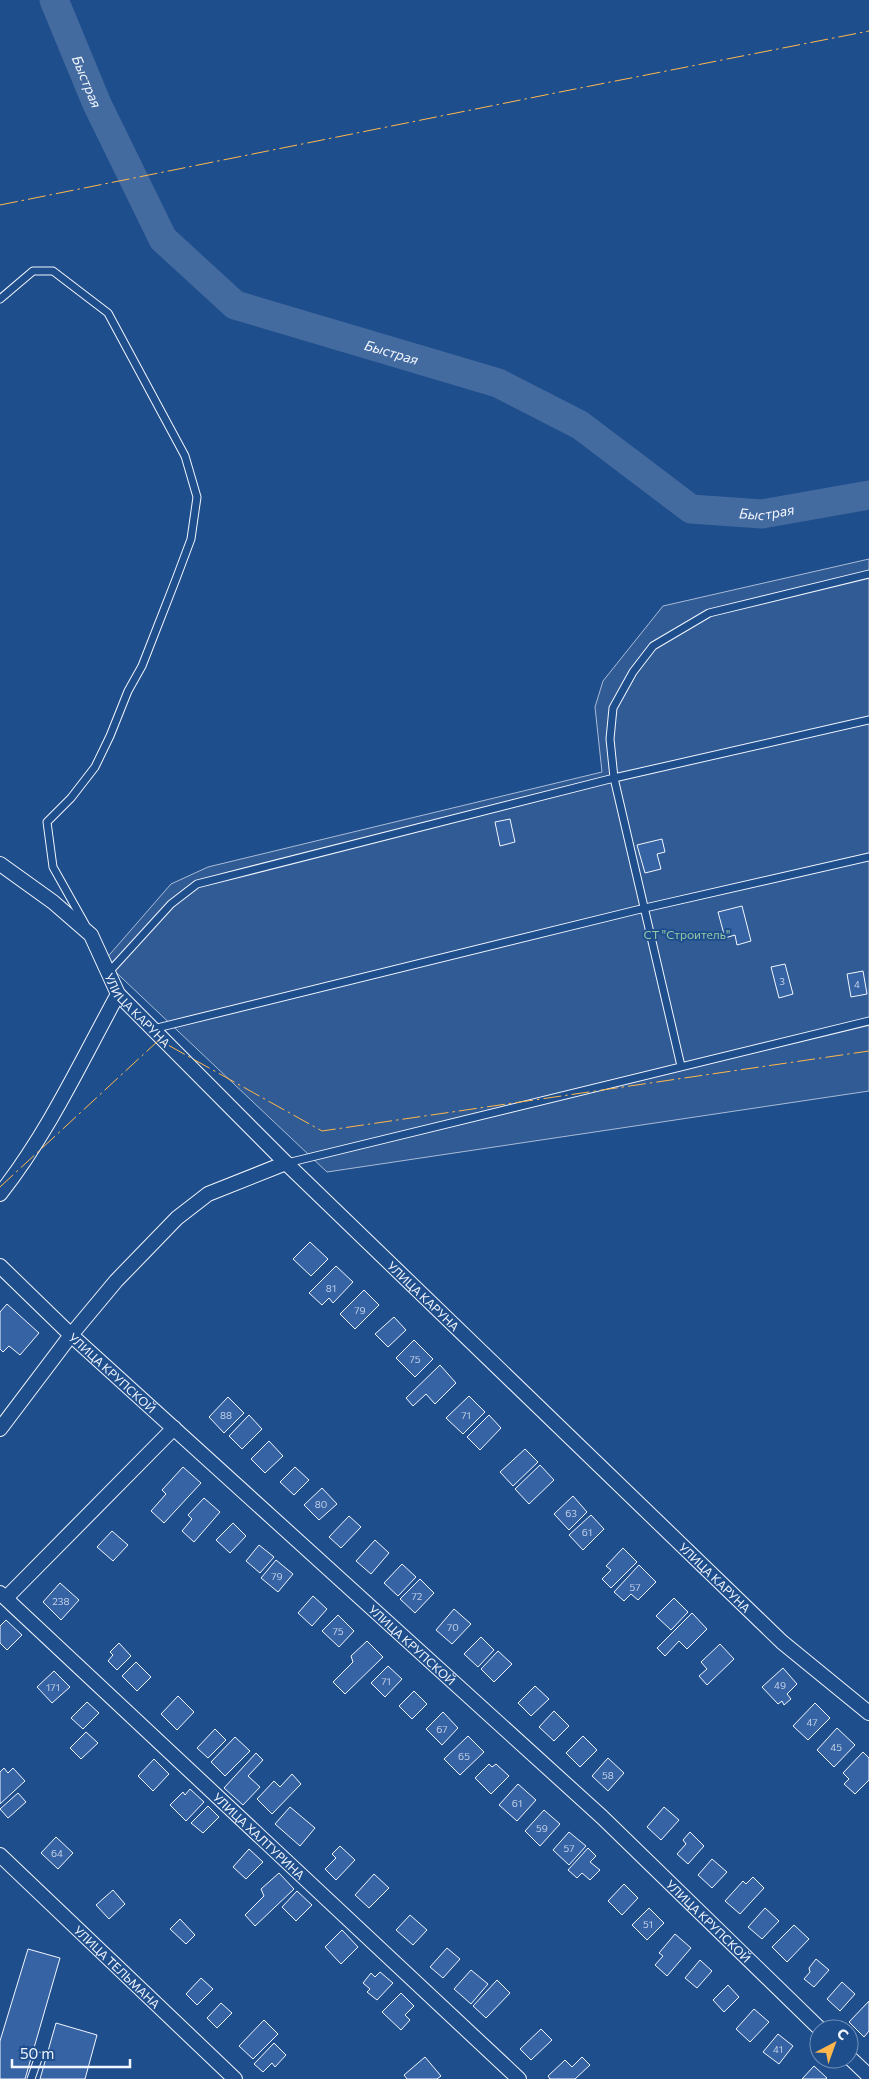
<svg xmlns="http://www.w3.org/2000/svg" width="869" height="2079" font-family="Commissioner,sans-serif">
  <style>
    .built { fill: #305b95; stroke: #a8bbd7 }
    .lines { fill: none; stroke-linecap: round; stroke-linejoin: round }
    .river { stroke: #446ba0; stroke-width: 29 }
    .building { fill: #3563a3; stroke: #f2f6ff }
    .service-casing { stroke: #f2f6ff; stroke-width: 9 }
    .minor-casing { stroke: #f2f6ff; stroke-width: 16 }
    .service { stroke: #1f4e8c; stroke-width: 7 }
    .minor { stroke: #1f4e8c; stroke-width: 14 }
    .power { stroke: #ffb74d; stroke-width: 1; stroke-dasharray: 18 4 2.5 4; stroke-linecap: butt }
    .labels { text-anchor: middle; dominant-baseline: central; stroke-width: 4; stroke-linejoin: round; paint-order: stroke }
    .number-label { font-size: 10px; fill: #c3d1e8 }
    .park-label { font-size: 12px; fill: #97c8a6; stroke: #1f4e8c }
    .street-label { font-size: 12px; fill: #f2f6ff; stroke: #1f4e8c }
    .water-label { font-size: 14px; font-style: italic; fill: #f2f6ff; stroke: #1f4e8c }
  </style>
  <rect width="100%" height="100%" fill="#1f4e8c"/>
  <path class="built" d="M869 559V1091L327 1172 104 961 171 884 208 867 602 772 595 707 603 681 663 606Z"/>
  <g class="lines">
    <path class="river" id="s1" d="M54 0 97 104 163 239 235 305 498 383 580 425 691 509 762 514 869 495"/>
  </g>
  <path class="building" d="M510 819 515 842 500 846 495 822Z
    M662 839 665 852 657 854 661 869 645 873 637 845Z
    M742 906 751 941 737 945 735 935 725 938 718 912Z
    M785 964 793 994 779 998 771 967Z
    M863 971 867 994 851 997 847 974Z
    M310 1242 328 1259 311 1276 293 1259Z
    M336 1266 353 1282 333 1303 329 1298 322 1305 309 1293Z
    M364 1290 379 1305 355 1329 340 1314Z
    M7 1304 39 1333 20 1355 9 1346 3 1352 0 1349V1312Z
    M394 1317 406 1330 388 1347 375 1334Z
    M414 1340 433 1359 415 1377 396 1358Z
    M440 1365 456 1383 435 1404 426 1394 413 1406 406 1398Z
    M469 1396 485 1412 463 1434 446 1418Z
    M228 1397 244 1413 224 1433 209 1417Z
    M249 1415 262 1429 242 1449 229 1436Z
    M489 1415 501 1428 480 1450 467 1437Z
    M269 1441 283 1456 265 1473 251 1459Z
    M525 1449 538 1462 513 1486 500 1472Z
    M540 1465 554 1480 529 1504 515 1489Z
    M183 1467 201 1483 164 1523 151 1511 166 1494 162 1490Z
    M295 1467 309 1480 294 1495 280 1482Z
    M322 1488 337 1504 319 1520 304 1505Z
    M573 1496 587 1512 569 1530 554 1514Z
    M204 1498 220 1512 194 1542 182 1531 192 1519 188 1515Z
    M591 1515 604 1529 583 1550 569 1535Z
    M349 1516 361 1527 341 1548 329 1537Z
    M233 1523 246 1536 230 1553 216 1540Z
    M112 1531 128 1545 113 1561 97 1547Z
    M375 1540 389 1553 371 1574 356 1561Z
    M259 1545 274 1557 260 1573 246 1561Z
    M623 1548 637 1562 611 1588 602 1579 611 1570 606 1566Z
    M276 1560 293 1574 278 1592 261 1578Z
    M402 1564 416 1577 398 1596 384 1583Z
    M639 1565 656 1582 638 1600 631 1594 624 1601 614 1592Z
    M420 1579 434 1593 415 1613 400 1599Z
    M60 1583 79 1600 61 1620 43 1602Z
    M313 1596 327 1609 312 1626 298 1613Z
    M674 1598 688 1612 671 1630 656 1616Z
    M454 1609 471 1624 452 1644 436 1630Z
    M692 1613 707 1629 687 1649 679 1641 665 1656 657 1648Z
    M338 1615 354 1631 339 1647 322 1631Z
    M6 1620 22 1635 7 1650 0 1643V1626Z
    M481 1637 494 1650 478 1667 464 1654Z
    M367 1641 383 1657 345 1694 333 1682 353 1662 351 1656Z
    M119 1643 131 1656 117 1670 108 1661 113 1655 110 1652Z
    M720 1644 734 1659 707 1685 699 1676 707 1669 701 1662Z
    M498 1651 512 1664 494 1682 481 1669Z
    M136 1662 151 1677 137 1691 122 1676Z
    M388 1666 402 1679 385 1697 371 1683Z
    M783 1668 797 1684 787 1694 791 1699 784 1705 782 1701 778 1704 762 1687Z
    M54 1671 70 1687 52 1703 37 1687Z
    M535 1686 549 1699 531 1716 518 1703Z
    M414 1691 427 1704 412 1719 399 1706Z
    M178 1696 194 1712 177 1730 161 1714Z
    M87 1702 99 1713 83 1729 71 1718Z
    M815 1703 830 1718 808 1740 793 1726Z
    M554 1711 569 1726 554 1741 539 1727Z
    M443 1712 458 1728 442 1745 426 1729Z
    M837 1728 855 1745 834 1767 817 1750Z
    M215 1729 226 1740 208 1758 197 1748Z
    M86 1732 98 1743 81 1759 70 1748Z
    M468 1736 484 1752 460 1775 444 1759Z
    M583 1736 597 1750 580 1767 566 1753Z
    M235 1737 250 1751 225 1776 211 1762Z
    M863 1752 869 1758V1780L855 1794 844 1784 849 1779 843 1773Z
    M256 1753 263 1760 248 1776 260 1787 243 1805 224 1788Z
    M608 1758 624 1773 608 1791 592 1776Z
    M154 1759 169 1774 153 1791 138 1776Z
    M489 1764 492 1767 496 1764 509 1776 491 1794 475 1778Z
    M4 1768 8 1773 13 1768 25 1781 0 1804V1772Z
    M292 1774 301 1784 272 1814 257 1799 274 1781 280 1787Z
    M518 1784 536 1800 517 1821 499 1805Z
    M190 1789 204 1802 186 1821 170 1805 183 1792 185 1795Z
    M18 1793 26 1802 8 1818 0 1809Z
    M208 1806 219 1817 203 1833 191 1823Z
    M290 1807 315 1828 300 1846 275 1824Z
    M664 1807 679 1820 661 1840 647 1827Z
    M544 1810 560 1824 540 1846 525 1831Z
    M569 1832 586 1846 569 1865 553 1850Z
    M690 1832 704 1846 688 1864 677 1854 686 1844 683 1840Z
    M56 1837 73 1853 58 1869 41 1853Z
    M340 1846 355 1860 336 1880 325 1869 336 1858 332 1854Z
    M588 1848 596 1856 590 1862 600 1870 590 1880 582 1873 577 1878 568 1870Z
    M249 1849 263 1862 246 1879 233 1867Z
    M712 1859 727 1872 712 1888 698 1875Z
    M279 1873 294 1889 255 1926 245 1915 264 1896 261 1889Z
    M374 1874 389 1888 369 1908 355 1895Z
    M753 1877 764 1888 740 1914 725 1901 743 1881 746 1884Z
    M624 1884 638 1898 622 1915 608 1901Z
    M113 1890 125 1904 109 1919 96 1905Z
    M297 1891 312 1905 296 1921 282 1907Z
    M649 1908 664 1923 647 1940 632 1925Z
    M765 1908 779 1921 762 1939 748 1927Z
    M410 1915 427 1930 413 1945 396 1930Z
    M180 1919 195 1935 186 1944 170 1929Z
    M794 1925 809 1939 787 1962 772 1947Z
    M342 1930 358 1947 341 1964 325 1947Z
    M675 1934 691 1948 667 1976 655 1965 663 1956 659 1953Z
    M447 1948 460 1959 443 1978 430 1967Z
    M28 1949 60 1958 25 2079H0V2041Z
    M816 1959 829 1970 814 1987 804 1979 810 1972 809 1968Z
    M700 1960 712 1971 697 1988 685 1978Z
    M471 1970 488 1984 471 2004 454 1989Z
    M380 1972 393 1983 377 2000 367 1992 370 1989 363 1983 371 1973 375 1977Z
    M201 1978 213 1989 197 2005 186 1994Z
    M497 1980 510 1993 486 2018 473 2006Z
    M842 1982 855 1994 840 2011 827 1999Z
    M728 1985 739 1997 724 2012 713 2000Z
    M401 1993 414 2006 405 2015 410 2020 401 2030 382 2012Z
    M869 2001V2031L864 2037 849 2022Z
    M221 2003 232 2013 217 2028 207 2018Z
    M754 2009 769 2022 750 2042 736 2029Z
    M264 2020 278 2034 253 2059 239 2046Z
    M56 2023 97 2035 85 2079H40Z
    M541 2029 552 2040 531 2060 520 2049Z
    M778 2034 793 2046 779 2064 763 2052Z
    M274 2043 286 2055 275 2067 272 2063 263 2072 254 2064Z
    M425 2057 441 2076 437 2079H407L404 2075Z
    M582 2057 590 2065 575 2079H550L548 2076 565 2060 572 2067Z
    M814 2066 827 2078 826 2079H802Z"/>
  <g class="lines">
    <defs>
      <path id="service" d="M0 299 33 271H53L108 313 185 456 197 497 191 539 176 579 142 666 128 691 110 736 95 767 71 798 47 822 53 867 85 924
        M108 973 171 904 197 884 614 778 869 720
        M153 1029 645 908 869 857
        M681 1066 614 778 610 739 613 708 633 672 653 646 709 613 869 574
        M287 1163 869 1021
        M31 2079 39 2056"/>
      <g id="minor">
        <path id="s2" d="M0 864 53 902 91 935 118 994 286 1163 782 1642 869 1713"/>
        <path d="M0 1194C48 1133 81 1062 118 994"/>
        <path id="s3" d="M0 1266 71 1335 602 1817 820 2029"/>
        <path d="M0 1429 71 1335 116 1281 177 1218 208 1194 286 1163"/>
        <path id="s4" d="M0 1593 519 2079"/>
        <path d="M6 1598 174 1428"/>
        <path id="s5" d="M0 1855 235 2079"/>
        <path d="M849 2057 869 2076"/>
      </g>
    </defs>
    <use href="#service" class="service-casing"/>
    <use href="#minor" class="minor-casing"/>
    <use href="#service" class="service"/>
    <use href="#minor" class="minor"/>
    <path class="power" d="M0 205 565 91 869 31
      M0 1187 159 1040 322 1131 869 1051"/>
  </g>
  <g class="labels">
    <g class="number-label">
      <text x="782" y="981">3</text>
      <text x="857" y="984">4</text>
      <text x="331" y="1288">81</text>
      <text x="360" y="1310">79</text>
      <text x="415" y="1359">75</text>
      <text x="226" y="1415">88</text>
      <text x="466" y="1415">71</text>
      <text x="321" y="1504">80</text>
      <text x="571" y="1513">63</text>
      <text x="587" y="1532">61</text>
      <text x="277" y="1576">79</text>
      <text x="635" y="1587">57</text>
      <text x="417" y="1596">72</text>
      <text x="61" y="1601">238</text>
      <text x="453" y="1627">70</text>
      <text x="338" y="1631">75</text>
      <text x="386" y="1681">71</text>
      <text x="780" y="1685">49</text>
      <text x="53" y="1687">171</text>
      <text x="812" y="1722">47</text>
      <text x="442" y="1729">67</text>
      <text x="836" y="1747">45</text>
      <text x="464" y="1756">65</text>
      <text x="608" y="1775">58</text>
      <text x="517" y="1803">61</text>
      <text x="542" y="1828">59</text>
      <text x="569" y="1848">57</text>
      <text x="57" y="1853">64</text>
      <text x="648" y="1924">51</text>
      <text x="778" y="2049">41</text>
    </g>
    <g class="park-label">
      <text x="687" y="934">СТ "Строитель"</text>
    </g>
    <g class="street-label">
      <text stroke="none"><textPath href="#s2" startOffset="205">УЛИЦА КАРУНА</textPath></text>
      <text stroke="none"><textPath href="#s2" startOffset="610">УЛИЦА КАРУНА</textPath></text>
      <text stroke="none"><textPath href="#s3" startOffset="155">УЛИЦА КРУПСКОЙ</textPath></text>
      <text stroke="none"><textPath href="#s2" startOffset="1015">УЛИЦА КАРУНА</textPath></text>
      <text stroke="none"><textPath href="#s3" startOffset="560">УЛИЦА КРУПСКОЙ</textPath></text>
      <text stroke="none"><textPath href="#s4" startOffset="355">УЛИЦА ХАЛТУРИНА</textPath></text>
      <text stroke="none"><textPath href="#s3" startOffset="965">УЛИЦА КРУПСКОЙ</textPath></text>
      <text stroke="none"><textPath href="#s5" startOffset="162">УЛИЦА ТЕЛЬМАНА</textPath></text>
    </g>
    <g class="water-label">
      <text stroke="none"><textPath href="#s1" startOffset="88">Быстрая</textPath></text>
      <text stroke="none"><textPath href="#s1" startOffset="524">Быстрая</textPath></text>
      <text stroke="none"><textPath href="#s1" startOffset="942">Быстрая</textPath></text>
    </g>
  </g>
  <g transform="translate(834 2044) rotate(41)"><circle r="24" fill="#1f4e8c" stroke="#7391ba"/>
  <path d="M0-4L9 19L0 12L-9 19Z" fill="#ffb74d"/>
  <text y="-8" font-size="14" font-weight="bold" text-anchor="middle" fill="#f2f6ff">С</text>
  </g>
  <path d="M12 2059v8h118v-8" fill="none" stroke="#f2f6ff" stroke-width="2.5"/>
  <text x="20" y="2059" font-size="15" fill="#f2f6ff" stroke="#1f4e8c" stroke-width="4" paint-order="stroke">50 m</text>
</svg>
